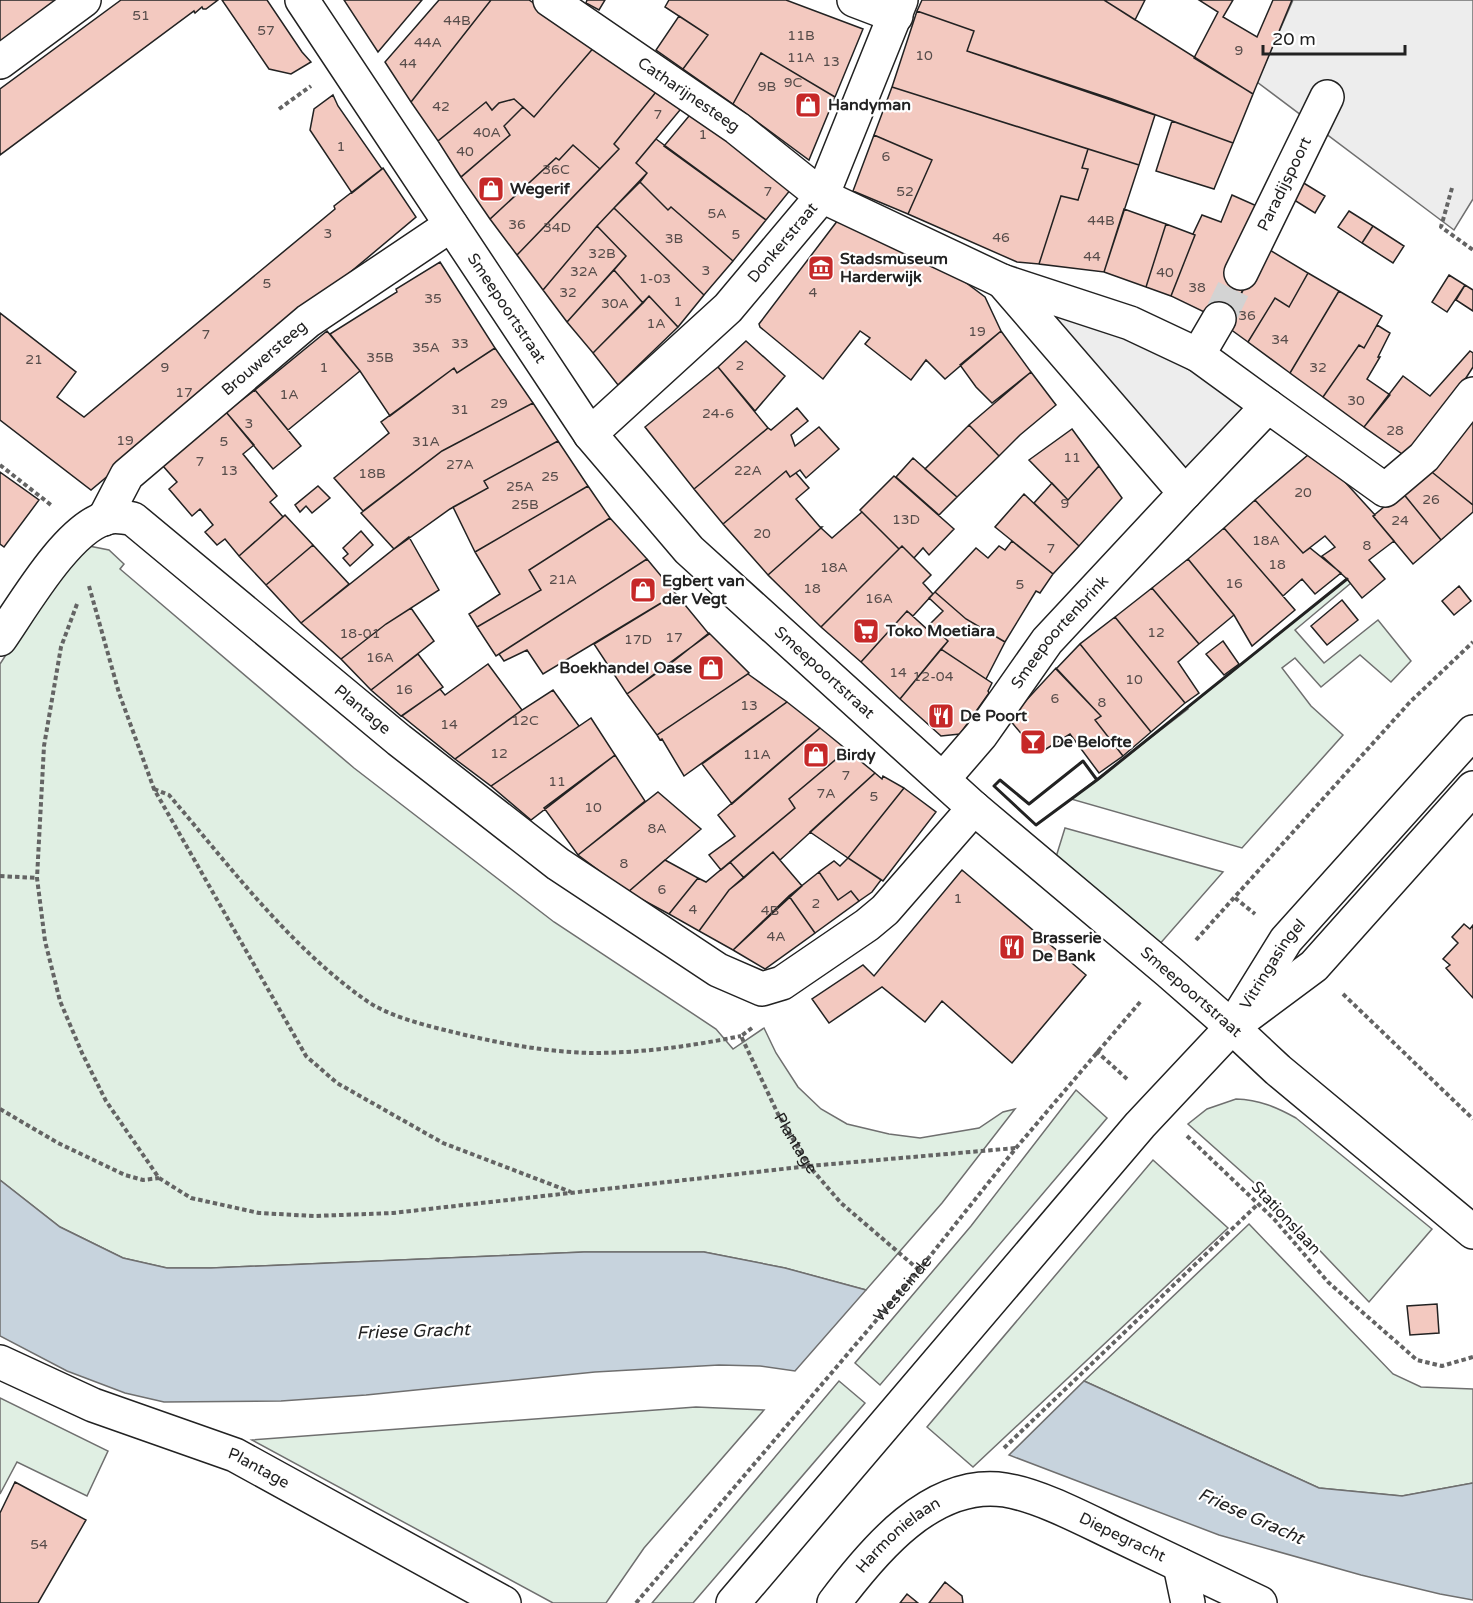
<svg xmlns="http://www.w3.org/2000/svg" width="1473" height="1603" font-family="'Varela Round',sans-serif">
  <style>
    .green { fill: #e0efe3; stroke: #6f6f6f; stroke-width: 1.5 }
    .parking { fill: #ededed; stroke: #6f6f6f; stroke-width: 1.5 }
    .water { fill: #c7d3dd; stroke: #6f6f6f; stroke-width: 1.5 }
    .building { fill: #f3c9c0; stroke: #222; stroke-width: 1.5 }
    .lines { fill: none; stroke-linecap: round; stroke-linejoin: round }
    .street-tunnel { stroke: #d3d3d3; stroke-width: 33; stroke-dasharray: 33 16; stroke-linecap: butt }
    .street-casing { stroke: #222; stroke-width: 36 }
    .secondary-casing { stroke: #222; stroke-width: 36 }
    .path { stroke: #646464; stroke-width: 4; stroke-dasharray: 4.5 3; stroke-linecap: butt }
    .street { stroke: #fff; stroke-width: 33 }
    .secondary { stroke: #fff; stroke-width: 33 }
    .wall { stroke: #222; stroke-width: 3 }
    .labels { text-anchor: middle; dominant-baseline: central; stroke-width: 4.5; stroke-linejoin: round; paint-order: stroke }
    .number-label { font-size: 14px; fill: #564c4a }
    .street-label { font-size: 16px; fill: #222; stroke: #fff }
    .poi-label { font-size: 16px; font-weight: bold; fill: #222; stroke: #fff; text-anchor: start }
    .water-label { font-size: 18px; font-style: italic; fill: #222; stroke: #fff }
  </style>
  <rect width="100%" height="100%" fill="#fff"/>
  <path class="green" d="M89 546 109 550 124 564 120 569 354 768 554 922 716 1029 733 1049 764 1028 776 1053 798 1087 821 1109 847 1124 889 1134 920 1138 979 1128 1003 1112 1015 1109 942 1203 866 1290 785 1268 704 1252H584L211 1268H167L123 1258 60 1227 0 1180V664C27 622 55 583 89 546Z
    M1347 579 1351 583 1295 630 1324 663 1378 620 1411 661 1391 682 1360 655 1321 687 1295 658 1282 668 1311 706 1343 735 1242 848 1071 799 1188 709 1187 708Z
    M1065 828 1223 872 1158 946 1056 857Z
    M1076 1090 1107 1118 880 1385 855 1363 971 1226Z
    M1236 1099C1260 1100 1276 1107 1296 1118L1432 1229 1369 1302 1261 1189 1188 1124 1207 1109Z
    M1153 1160 1228 1228 973 1467 927 1427Z
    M1249 1224 1393 1374 1421 1387 1473 1389V1483L1402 1496 1319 1488 1084 1381Z
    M839 1381 865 1403 693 1603H652Z
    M0 1398 108 1451 87 1496 17 1462 0 1494Z
    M696 1407 764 1410 644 1548 606 1603H553L252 1440Z"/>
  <path class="parking" d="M1293 0H1473V199L1454 230 1257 82Z
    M1002 281 1070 304 1268 406 1185 493Z"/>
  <path class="water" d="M0 1180 60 1227 123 1258 167 1268H211L584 1252H704L785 1268 866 1290 795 1371 760 1366 719 1365 595 1372 366 1395 281 1401 164 1402 125 1393 67 1371 0 1336Z
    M1084 1381 1319 1488 1402 1496 1473 1483V1600L1440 1594 1361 1575 1219 1535 1009 1455Z"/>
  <path class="building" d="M0 0H62L0 43Z
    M121 0H218L206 9H203L202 7 195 13 194 11 0 155V89Z
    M222 0H267L302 52 311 62 291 74 269 69Z
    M344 0H422L378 52Z
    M439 0H491L411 102 385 62Z
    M491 0H529L596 45 534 117 514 99 499 103 492 110 486 102 438 141 411 102Z
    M587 0H605L599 10 586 3Z
    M669 0H786L863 29 835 97 761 53 733 104 683 69 708 35 665 7Z
    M922 0H1104L1253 94 1233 143 1112 99 967 51 974 31 917 11Z
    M1104 0H1145L1135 20Z
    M1199 0H1233L1223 17 1257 37 1273 0H1292L1253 94 1194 58 1218 12Z
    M917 11 974 31 967 51 1155 115 1139 165 892 87Z
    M679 16 708 35 683 69 656 50Z
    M596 45 660 87 614 144 619 149 600 169 573 145 559 160 556 158 490 219 461 177 510 135 504 126 523 107 534 117Z
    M761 53 835 97 809 160 733 104Z
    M660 87 685 104 636 163 647 173 597 226 543 290 517 255 619 149 614 144Z
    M892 87 1088 149 1082 168 1088 169 1078 200 1061 196 1039 264 1017 262 908 214 932 160 874 135Z
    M333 95 338 106 382 169 352 193 310 130 314 109Z
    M514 99 523 107 504 126 510 135 461 177 438 141 486 102 492 110 499 103Z
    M694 110 796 183 766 220 664 146Z
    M1172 121 1233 143 1214 189 1156 171Z
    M874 135 932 160 908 214 853 191Z
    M656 139 766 220 733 261 671 207 668 210 640 182 647 173 636 163Z
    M573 145 600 169 517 255 490 219 556 158 559 160Z
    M1088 149 1139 165 1104 272 1039 264 1061 196 1078 200 1088 169 1082 168Z
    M383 168 416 217 91 490 0 420V313L76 372 57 397 84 417 335 209 334 206Z
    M640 182 668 210 671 207 733 261 704 295 614 208Z
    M1302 182 1325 196 1315 213 1291 198Z
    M1232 195 1259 207 1250 276 1227 323 1171 296 1195 235 1193 234 1202 215 1221 222Z
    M614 208 704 295 678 327 649 296 643 303 614 270 626 256 597 226Z
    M1124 209 1166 224 1146 287 1104 272Z
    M1349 211 1373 226 1362 243 1338 227Z
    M838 220 949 270 985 297 1001 331 945 379 926 360 911 380 865 344 870 338 860 331 823 379 760 327 759 324Z
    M1166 224 1195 235 1171 296 1146 287Z
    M597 226 626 256 567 322 543 290Z
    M1373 226 1404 246 1393 263 1362 243Z
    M1263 246 1308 273 1289 307 1275 298 1248 342 1226 326Z
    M440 262 495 348 457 373 454 368 390 416 360 371 330 334 397 292 396 289Z
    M614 270 643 303 593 353 567 322Z
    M1308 273 1339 291 1290 373 1248 342 1275 298 1289 307Z
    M1449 275 1465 285 1447 312 1432 302Z
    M1465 285 1473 290V311L1456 300Z
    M1339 291 1382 316 1364 348 1359 345 1323 397 1290 373Z
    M649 296 678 327 618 385 593 353Z
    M1377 325 1390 333 1378 357H1380L1367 379 1390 395 1364 427 1323 397 1359 345 1364 348Z
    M327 331 360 371 288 430 255 390Z
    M1001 331 1031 372 992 403 976 387 960 365Z
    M746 341 785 376 755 411 718 367Z
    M495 348 533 403 442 451 363 511 334 478 389 433 381 422 454 368 457 373Z
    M1470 351 1473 353V367L1464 381 1405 456 1364 427 1403 376 1430 396Z
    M718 367 768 428 694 489 645 427Z
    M1031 372 1056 405 1020 435 999 456 969 425Z
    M255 390 301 446 273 469 226 412Z
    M533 403 558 441 484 481 488 488 450 509 394 549 361 513 442 451Z
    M797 408 808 421 791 435 795 446 819 427 839 449 806 478 800 470 790 477 786 471 723 524 694 489 768 428 771 430Z
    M226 412 254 445 243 454 277 496 270 502 283 517 239 556 225 539 217 545 205 532 213 525 200 509 192 516 169 489 177 482 163 466Z
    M1473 416V505L1428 469Z
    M969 425 999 456 957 497 925 469Z
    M1072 429 1099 466 1068 500 1029 460Z
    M558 441 588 486 475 552 453 507 488 488 484 481Z
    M1315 449 1375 515 1373 516 1394 541 1369 560 1385 579 1362 598 1347 579 1322 556 1335 547 1325 536 1303 553 1255 500Z
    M913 458 957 497 939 515 896 477Z
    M1099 466 1122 498 1079 546 1034 503 1052 483 1068 500Z
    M1428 469 1473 505V512L1441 540 1402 492Z
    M786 471 790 477 796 473 809 488 796 499 820 527H822L768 575 723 524Z
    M0 472 39 500 4 547 0 544Z
    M894 476 954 529 929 555 923 548 914 558 902 546 899 549 860 510Z
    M318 486 330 498 312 513 306 506 300 512 295 505Z
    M588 486 610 518 529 570 541 590 477 627 469 614 500 594 475 552Z
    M1402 492 1441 540 1413 564 1373 516Z
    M1024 494 1079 546 1053 574 995 527Z
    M1255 500 1303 553 1310 548 1341 573 1315 594 1302 579 1283 596 1224 528Z
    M862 512 899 549 821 627 768 575 821 528 832 538Z
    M285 515 313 545 266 585 239 556Z
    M610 518 647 559 496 656 477 627 541 590 529 570Z
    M1224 528 1295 610 1252 646 1234 615 1188 559Z
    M361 531 373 545 350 566 343 558 348 554 343 548Z
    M409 537 439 590 386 624 341 659 301 623Z
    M1012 541 1053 574 1040 593 1036 591 1005 642 966 619 935 592 976 548 988 558 999 546 1005 550Z
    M313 545 349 584 301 623 266 585Z
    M902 546 931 575 923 583 933 594 913 616 907 611 861 662 821 627Z
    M647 559 676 594 543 674 527 650 504 661 499 654Z
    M1188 559 1234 615 1199 644 1152 588Z
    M1459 586 1471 601 1454 615 1442 601Z
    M1152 588 1199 644 1178 662 1199 693 1185 703 1115 617Z
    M935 592 966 619 1005 642 986 679 941 649 948 641 930 624 943 611 929 598Z
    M676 594 709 634 627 694 594 644Z
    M1342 600 1358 620 1327 645 1311 626Z
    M411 608 434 641 371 690 341 659 386 624Z
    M907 611 927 629 930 624 948 641 900 699 861 662Z
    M1115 617 1185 703 1151 732 1080 644Z
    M709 633 749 673 657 735 627 694 670 664Z
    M1223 641 1239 664 1224 675 1206 654Z
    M1080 644 1151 732 1123 756 1095 720 1101 716 1056 669Z
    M941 649 992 683 988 691 989 693 960 734 941 736 900 699Z
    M418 654 443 687 401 716 371 690Z
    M488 664 522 710 455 759 402 716 440 689 445 695Z
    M1056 668 1101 716 1095 720 1123 756 1099 773 1070 734 1038 754 1009 719Z
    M748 674 787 702 684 776 662 739 660 740 657 735Z
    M553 690 579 726 491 786 455 759 522 710Z
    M787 702 820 728 732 804 702 764Z
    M591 718 615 755 531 820 491 786Z
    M820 728 847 750 789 799 795 808 721 870 709 855 735 836 718 815Z
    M847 750 875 773 780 860 773 852 744 878 730 862 795 808 789 799Z
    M615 755 645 801 578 855 544 808Z
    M875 773 882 779 883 776 904 788 848 858 810 832Z
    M904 788 936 812 883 881 848 858Z
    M658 792 701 829 628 892 578 855Z
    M773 852 802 886 733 950 699 931 729 890Z
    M848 858 881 880 872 892 859 901 851 891 838 900 819 872 834 861 840 866Z
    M665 860 698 878 669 914 628 892Z
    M730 862 744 878 729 890 699 931 669 914 698 878 706 882Z
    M962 870 1086 975 1012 1063 942 1001 925 1022 882 987 829 1023 812 999 863 965 874 976Z
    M819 872 838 900 851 891 859 901 815 933 789 896Z
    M789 896 815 933 765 969 733 950Z
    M1464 924 1470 929 1473 925V998L1446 968 1450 965 1443 959 1458 943 1452 937Z
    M1437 1304 1439 1333 1410 1335 1407 1306Z
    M15 1482 86 1520 38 1603H0V1513Z
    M945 1582 962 1596 963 1603H929Z
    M907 1594 918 1603H900Z"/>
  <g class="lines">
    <path class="street-tunnel" d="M1219 319 1241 273"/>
    <defs>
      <g id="street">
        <path id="s3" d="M302 0 590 434 689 550 974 808 1168 971 1232 1027"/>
        <path id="s4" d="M550 0 737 128 822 196 1002 281"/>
        <path d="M854 0 896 16"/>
        <path d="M0 62 84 0"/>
        <path id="s5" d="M1241 273 1327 97"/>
        <path d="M1198 355 1219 319"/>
        <path id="s6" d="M590 434 728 308 822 196 901 0"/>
        <path d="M1185 493 1268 406 1385 490 1424 457 1473 394"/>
        <path id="s7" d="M104 519 127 475 308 321 451 225"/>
        <path id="s8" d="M0 639C23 606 67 529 106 518 115 515 124 517 133 519L399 740 558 864 718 970 762 989 782 983 867 925 885 910 974 808"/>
        <path id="s9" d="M943 779 981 735 1047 641 1185 493 1002 281 1130 323 1198 355 1268 406"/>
        <path id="s10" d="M0 1362 93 1405 235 1455 504 1603"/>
        <path d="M1180 1565 1188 1603"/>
        <path id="s11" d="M834 1603C873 1551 932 1479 1005 1490 1037 1495 1078 1516 1107 1530 1158 1554 1209 1579 1260 1603"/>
      </g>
      <g id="secondary">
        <path id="s12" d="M1242 1011 1286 940 1473 732"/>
        <path d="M1232 1027 1278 1070 1473 1232"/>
        <path d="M733 1603 1140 1125 1232 1027 1314 966 1473 788"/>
      </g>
    </defs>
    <use href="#street" class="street-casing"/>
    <use href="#secondary" class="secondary-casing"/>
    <g class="path">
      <path d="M279 109 311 86"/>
      <path d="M1452 188 1441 227 1473 250"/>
      <path d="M0 465 51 505"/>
      <path d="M89 586 119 693 154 789 306 1056 337 1083 443 1143 571 1192"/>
      <path d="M77 604 61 647 44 746 37 878 45 941 60 1001 82 1053 106 1101 159 1178 191 1198 259 1213 314 1216 393 1213 809 1166 1016 1148"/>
      <path d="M154 789 169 795C229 865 287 944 364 999 387 1016 424 1025 453 1032 497 1043 546 1052 592 1053 642 1053 692 1046 741 1036"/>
      <path d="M0 876 37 878"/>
      <path d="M1235 898 1255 914"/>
      <path d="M1196 940 1410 702 1473 642"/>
      <path d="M1343 994 1473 1119"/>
      <path id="s1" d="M752 1028 741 1036 778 1114 809 1166 841 1203 919 1270"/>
      <path d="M1096 1051 1127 1079"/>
      <path d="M0 1109 58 1143 125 1175 143 1180 159 1178"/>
      <path d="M1187 1136 1274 1219 1328 1282 1417 1360 1442 1366 1473 1357"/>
      <path d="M1004 1448 1258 1204"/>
      <path id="s2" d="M636 1603 919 1270 1016 1148 1141 1001"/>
    </g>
    <use href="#street" class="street"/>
    <use href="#secondary" class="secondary"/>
    <path class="wall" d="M1097 780 1083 761 1029 804 1000 780 994 786 1036 825 1097 780 1347 579"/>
  </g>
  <defs>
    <symbol id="shop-square" viewBox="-11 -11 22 22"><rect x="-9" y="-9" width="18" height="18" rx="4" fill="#c62828" stroke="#fff"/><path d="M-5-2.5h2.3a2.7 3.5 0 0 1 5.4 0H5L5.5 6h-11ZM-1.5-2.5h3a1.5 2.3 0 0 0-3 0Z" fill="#fff"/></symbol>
    <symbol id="museum-square" viewBox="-11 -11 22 22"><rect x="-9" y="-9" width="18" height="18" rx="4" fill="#c62828" stroke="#fff"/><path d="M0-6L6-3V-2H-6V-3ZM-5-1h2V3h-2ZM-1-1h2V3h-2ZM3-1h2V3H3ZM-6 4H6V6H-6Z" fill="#fff"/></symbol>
    <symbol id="supermarket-square" viewBox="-11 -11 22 22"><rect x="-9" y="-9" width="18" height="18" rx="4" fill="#c62828" stroke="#fff"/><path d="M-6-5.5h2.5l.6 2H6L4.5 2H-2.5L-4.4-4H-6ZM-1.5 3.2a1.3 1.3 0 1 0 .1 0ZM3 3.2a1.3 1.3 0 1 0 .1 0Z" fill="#fff"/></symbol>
    <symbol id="restaurant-square" viewBox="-11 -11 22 22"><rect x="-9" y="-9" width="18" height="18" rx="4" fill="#c62828" stroke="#fff"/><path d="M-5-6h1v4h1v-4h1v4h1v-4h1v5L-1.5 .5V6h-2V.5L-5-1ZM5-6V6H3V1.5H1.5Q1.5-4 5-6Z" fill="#fff"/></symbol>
    <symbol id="bar-square" viewBox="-11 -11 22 22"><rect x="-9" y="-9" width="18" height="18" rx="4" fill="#c62828" stroke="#fff"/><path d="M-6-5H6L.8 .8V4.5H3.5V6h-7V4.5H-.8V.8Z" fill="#fff"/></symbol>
  </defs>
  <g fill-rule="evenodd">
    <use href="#shop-square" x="793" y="90" width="30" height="30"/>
    <use href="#shop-square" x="476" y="174" width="30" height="30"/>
    <use href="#museum-square" x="806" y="253" width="30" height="30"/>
    <use href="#shop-square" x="628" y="575" width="30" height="30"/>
    <use href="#supermarket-square" x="851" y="616" width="30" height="30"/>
    <use href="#shop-square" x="696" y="653" width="30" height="30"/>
    <use href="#restaurant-square" x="926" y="701" width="30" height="30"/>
    <use href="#bar-square" x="1018" y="727" width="30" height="30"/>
    <use href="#shop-square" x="801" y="740" width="30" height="30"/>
    <use href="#restaurant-square" x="997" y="932" width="30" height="30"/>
  </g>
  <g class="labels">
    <g class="number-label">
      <text x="141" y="15">51</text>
      <text x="457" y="20">44B</text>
      <text x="266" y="30">57</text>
      <text x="801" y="35">11B</text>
      <text x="428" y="42">44A</text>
      <text x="1239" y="50">9</text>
      <text x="924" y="55">10</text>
      <text x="801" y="57">11A</text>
      <text x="831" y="61">13</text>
      <text x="408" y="63">44</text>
      <text x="793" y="82">9C</text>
      <text x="767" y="86">9B</text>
      <text x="441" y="106">42</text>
      <text x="658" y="114">7</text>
      <text x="487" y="132">40A</text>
      <text x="703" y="134">1</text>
      <text x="341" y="146">1</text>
      <text x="465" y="151">40</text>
      <text x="886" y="156">6</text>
      <text x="556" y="169">36C</text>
      <text x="768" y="191">7</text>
      <text x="905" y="191">52</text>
      <text x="717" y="213">5A</text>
      <text x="1101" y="220">44B</text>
      <text x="517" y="224">36</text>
      <text x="557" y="227">34D</text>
      <text x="328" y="233">3</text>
      <text x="736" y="234">5</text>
      <text x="1001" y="237">46</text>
      <text x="674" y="238">3B</text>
      <text x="602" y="253">32B</text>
      <text x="1092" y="256">44</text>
      <text x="706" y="270">3</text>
      <text x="584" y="271">32A</text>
      <text x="1165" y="272">40</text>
      <text x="655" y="278">1-03</text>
      <text x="267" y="283">5</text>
      <text x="1197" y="287">38</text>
      <text x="568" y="292">32</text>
      <text x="813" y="292">4</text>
      <text x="433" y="298">35</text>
      <text x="678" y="301">1</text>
      <text x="615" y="303">30A</text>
      <text x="1247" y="315">36</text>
      <text x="656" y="323">1A</text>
      <text x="977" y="331">19</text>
      <text x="206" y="334">7</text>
      <text x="1280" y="339">34</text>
      <text x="460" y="343">33</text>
      <text x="426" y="347">35A</text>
      <text x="380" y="357">35B</text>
      <text x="34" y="359">21</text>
      <text x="740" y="365">2</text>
      <text x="165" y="367">9</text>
      <text x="324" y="367">1</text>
      <text x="1318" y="367">32</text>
      <text x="184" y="392">17</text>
      <text x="289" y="394">1A</text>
      <text x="1356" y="400">30</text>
      <text x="499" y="403">29</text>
      <text x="460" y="409">31</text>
      <text x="718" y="413">24-6</text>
      <text x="249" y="423">3</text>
      <text x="1395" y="430">28</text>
      <text x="125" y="440">19</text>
      <text x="224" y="441">5</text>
      <text x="426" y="441">31A</text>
      <text x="1072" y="457">11</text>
      <text x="200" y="461">7</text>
      <text x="460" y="464">27A</text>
      <text x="229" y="470">13</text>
      <text x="748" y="470">22A</text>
      <text x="372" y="473">18B</text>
      <text x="550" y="476">25</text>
      <text x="520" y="486">25A</text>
      <text x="1303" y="492">20</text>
      <text x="1431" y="499">26</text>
      <text x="1065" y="503">9</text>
      <text x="525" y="504">25B</text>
      <text x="906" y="519">13D</text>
      <text x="1400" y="520">24</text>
      <text x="762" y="533">20</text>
      <text x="1266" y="540">18A</text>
      <text x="1367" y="545">8</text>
      <text x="1051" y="548">7</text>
      <text x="1277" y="564">18</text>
      <text x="834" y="567">18A</text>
      <text x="563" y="579">21A</text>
      <text x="1234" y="583">16</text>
      <text x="1020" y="584">5</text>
      <text x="812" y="588">18</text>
      <text x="879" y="598">16A</text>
      <text x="1156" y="632">12</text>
      <text x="360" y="633">18-01</text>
      <text x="674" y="637">17</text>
      <text x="638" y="639">17D</text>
      <text x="380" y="657">16A</text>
      <text x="898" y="672">14</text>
      <text x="933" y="676">12-04</text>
      <text x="1134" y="679">10</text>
      <text x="404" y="689">16</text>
      <text x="1055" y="698">6</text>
      <text x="1102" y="702">8</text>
      <text x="749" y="705">13</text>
      <text x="525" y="720">12C</text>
      <text x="449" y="724">14</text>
      <text x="499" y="753">12</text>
      <text x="757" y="754">11A</text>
      <text x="846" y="775">7</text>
      <text x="557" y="781">11</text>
      <text x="826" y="793">7A</text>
      <text x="874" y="796">5</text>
      <text x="593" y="807">10</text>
      <text x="657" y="828">8A</text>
      <text x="624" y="863">8</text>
      <text x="662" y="889">6</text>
      <text x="958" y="898">1</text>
      <text x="816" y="903">2</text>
      <text x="693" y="909">4</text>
      <text x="770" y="910">4B</text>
      <text x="776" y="936">4A</text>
      <text x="39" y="1544">54</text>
    </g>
    <g class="street-label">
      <text stroke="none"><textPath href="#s4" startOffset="168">Catharijnesteeg</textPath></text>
      <text stroke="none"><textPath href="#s5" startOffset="99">Paradijspoort</textPath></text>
      <text stroke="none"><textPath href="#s6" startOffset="272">Donkerstraat</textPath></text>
      <text stroke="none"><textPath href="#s3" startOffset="370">Smeepoortstraat</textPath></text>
      <text stroke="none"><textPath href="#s7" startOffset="230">Brouwersteeg</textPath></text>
      <text stroke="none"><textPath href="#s9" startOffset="188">Smeepoortenbrink</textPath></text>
      <text stroke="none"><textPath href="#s3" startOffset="856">Smeepoortstraat</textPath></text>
      <text stroke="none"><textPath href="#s8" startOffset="489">Plantage</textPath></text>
      <text stroke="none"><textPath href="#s12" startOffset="56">Vitringasingel</textPath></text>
      <text transform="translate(1191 992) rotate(41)">Smeepoortstraat</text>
      <text stroke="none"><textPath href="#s1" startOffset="134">Plantage</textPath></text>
      <text transform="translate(1286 1218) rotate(47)">Stationslaan</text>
      <text stroke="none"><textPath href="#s2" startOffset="412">Westeinde</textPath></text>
      <text stroke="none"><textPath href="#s10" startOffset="280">Plantage</textPath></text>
      <text stroke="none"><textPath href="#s11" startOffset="342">Diepegracht</textPath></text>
      <text stroke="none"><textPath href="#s11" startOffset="94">Harmonielaan</textPath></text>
    </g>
    <g class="poi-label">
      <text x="828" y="105">Handyman</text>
      <text x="510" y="189">Wegerif</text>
      <text x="840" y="259">Stadsmuseum<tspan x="840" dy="18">Harderwijk</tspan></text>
      <text x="662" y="581">Egbert van<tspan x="662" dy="18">der Vegt</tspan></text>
      <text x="886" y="631">Toko Moetiara</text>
      <text x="692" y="668" text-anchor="end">Boekhandel Oase</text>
      <text x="960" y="716">De Poort</text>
      <text x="1052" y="742">De Belofte</text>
      <text x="836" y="755">Birdy</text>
      <text x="1032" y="938">Brasserie<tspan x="1032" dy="18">De Bank</tspan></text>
    </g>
    <g class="water-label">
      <text transform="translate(413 1331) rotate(-2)">Friese Gracht</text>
      <text transform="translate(1251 1516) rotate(24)">Friese Gracht</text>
    </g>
  </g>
  <path d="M1263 45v9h142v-9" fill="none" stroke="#222222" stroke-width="3"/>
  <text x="1272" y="45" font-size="18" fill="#222222" stroke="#ffffff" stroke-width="4.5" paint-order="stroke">20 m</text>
</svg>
